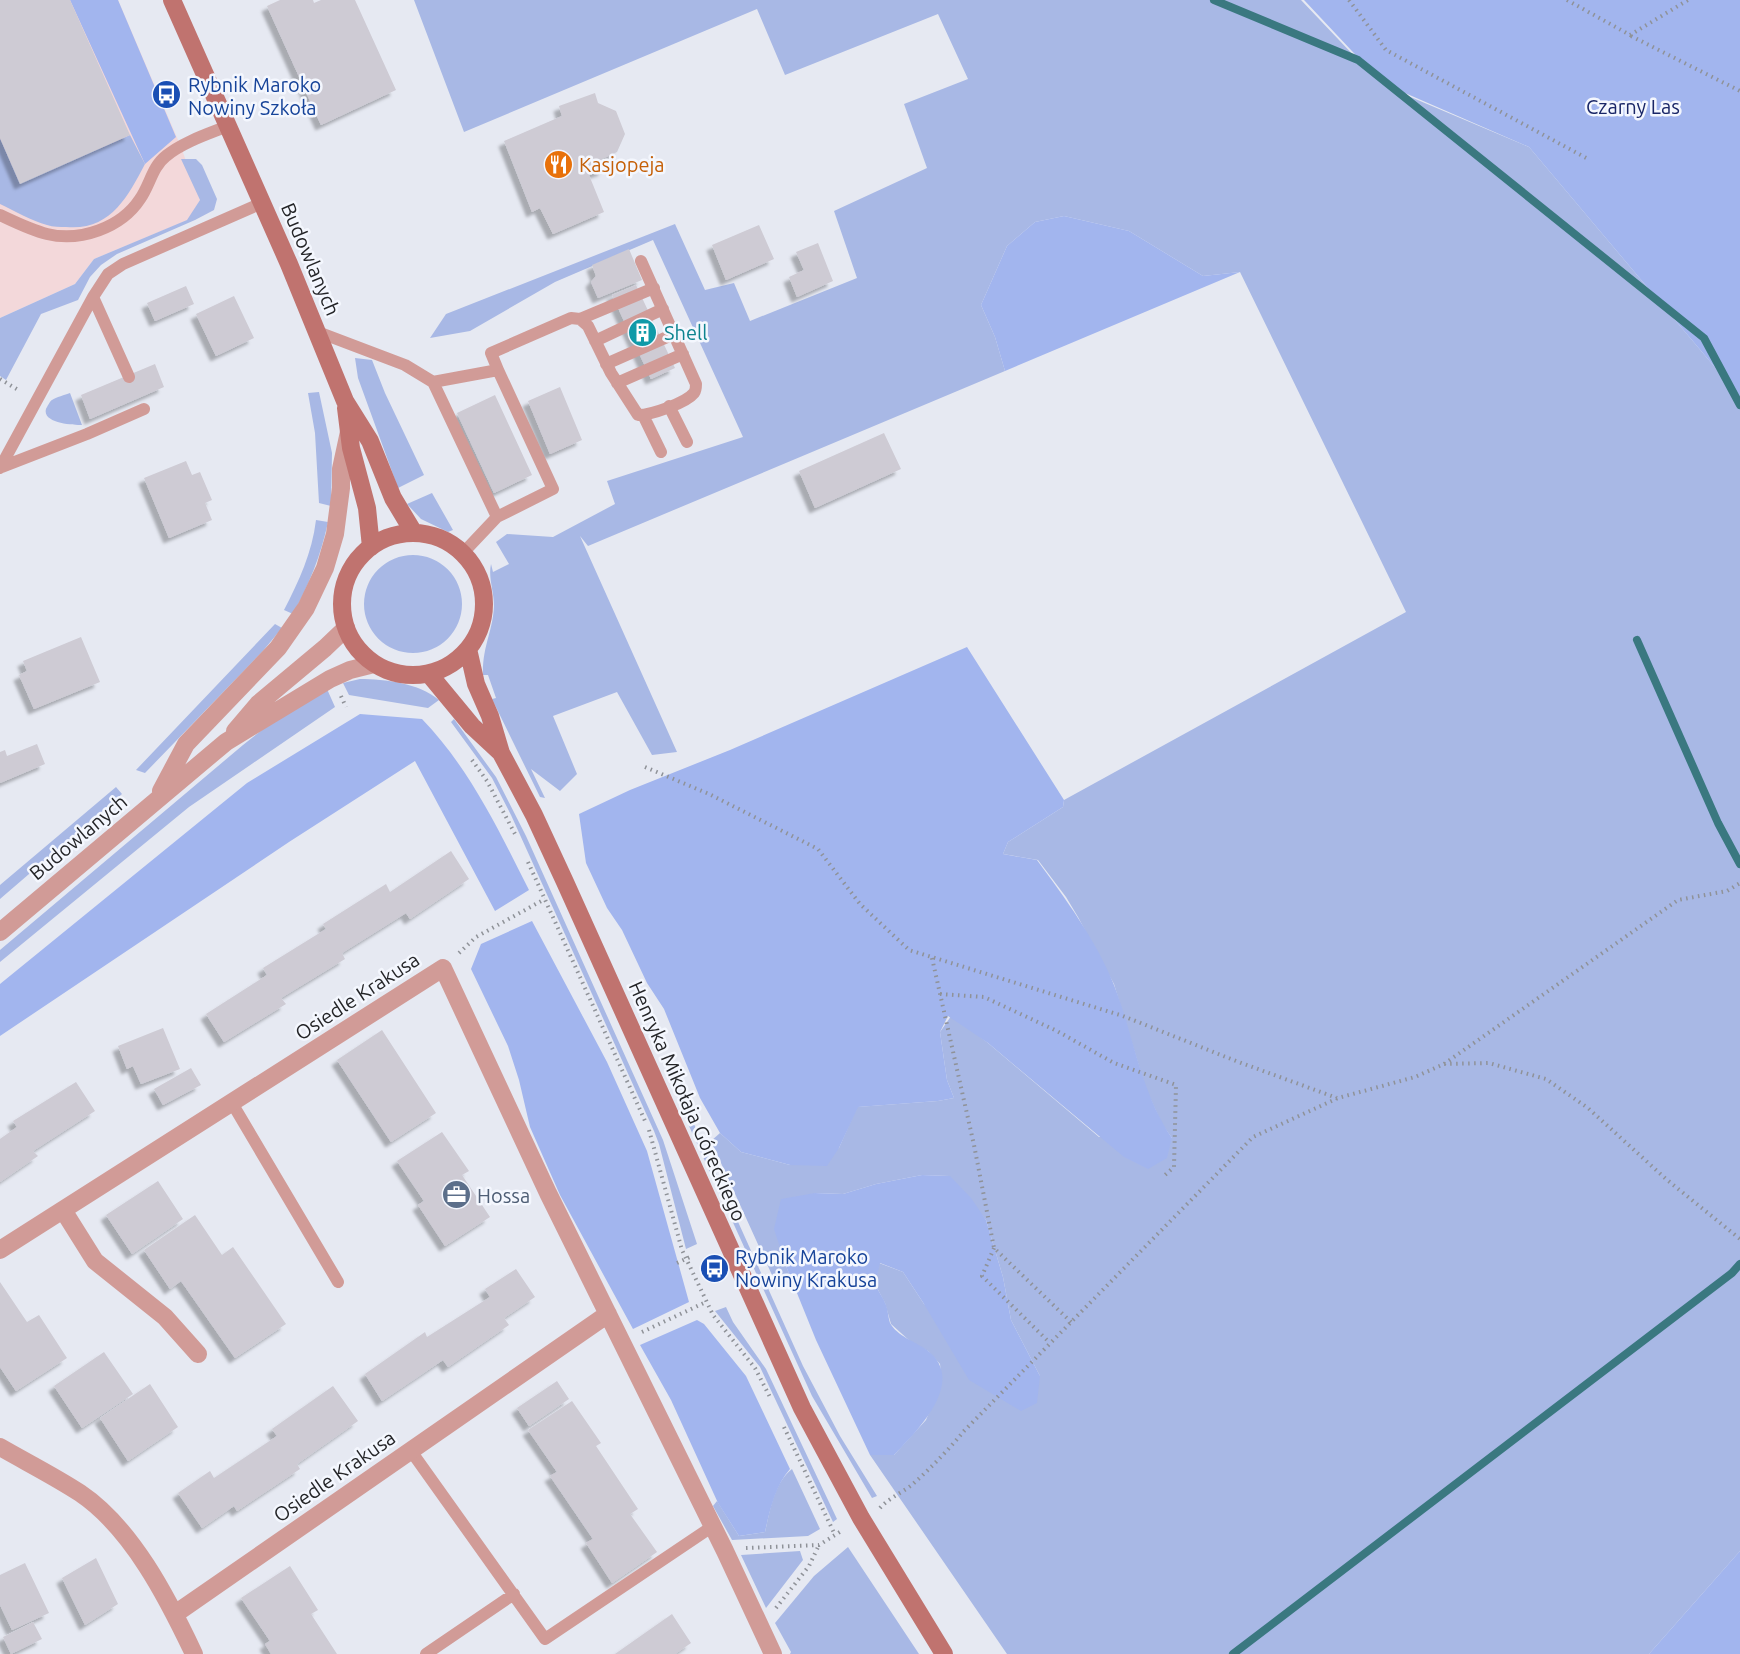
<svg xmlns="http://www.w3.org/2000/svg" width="1740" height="1654" font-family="Ubuntu,sans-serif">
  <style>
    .education { fill: #f3d8da }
    .green { fill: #a8b8e5 }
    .forest { fill: #a2b5ee }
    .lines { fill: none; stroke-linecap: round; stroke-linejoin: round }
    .stream { stroke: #3a7880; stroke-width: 8 }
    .building { fill: #cecbd4; filter: url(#shadow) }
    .path { stroke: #8f9298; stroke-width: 4; stroke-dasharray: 1.5 4.5; stroke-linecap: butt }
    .service { stroke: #d19b97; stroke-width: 12 }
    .minor { stroke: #d19b97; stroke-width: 18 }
    .tertiary { stroke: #d19b97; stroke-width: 18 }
    .secondary { stroke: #c0736f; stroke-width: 18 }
    .labels { text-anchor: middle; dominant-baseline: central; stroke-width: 5; stroke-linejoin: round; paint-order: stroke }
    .transit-label { font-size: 20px; fill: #164399; stroke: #f4f7fe; text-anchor: start }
    .park-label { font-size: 20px; fill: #192667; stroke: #f4f7fe }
    .food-label { font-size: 20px; fill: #c56008; stroke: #f4f7fe; text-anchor: start }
    .street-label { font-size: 20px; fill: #242528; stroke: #f4f7fe }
    .culture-label { font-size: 20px; fill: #0d838f; stroke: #f4f7fe; text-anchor: start }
    .service-label { font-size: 20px; fill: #4e5e75; stroke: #f4f7fe; text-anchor: start }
  </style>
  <defs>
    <filter id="shadow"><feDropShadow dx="-5.5" dy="5.5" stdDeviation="1.5" flood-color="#0004"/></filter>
  </defs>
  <rect width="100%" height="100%" fill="#e6e9f2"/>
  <path class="education" d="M0 0H118L181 147 200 200 188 220 94 259 75 284 0 318Z"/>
  <path class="green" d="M414 0H1301L1358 60 1394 90 1529 147 1740 397V1551L1649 1654H1007L870 1455H894L926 1420 942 1381 940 1364 928 1351 911 1342 891 1324 885 1303 875 1284 879 1263 903 1272 924 1304 1040 1376 1011 1320 1003 1277 986 1220 949 1176 922 1175 876 1184 843 1194 815 1193 786 1266 794 1285 777 1286 711 1141 720 1133 741 1152 790 1165 839 1148 857 1107 938 1101 954 1098 947 1080 940 1032 956 1009 962 1023 988 1043 1099 1137 1172 1138 1162 1124 1146 1089 1114 984 1078 917 1066 897 1038 860 1003 854 1008 842 1063 807 1064 800 1406 612 1240 272 1203 276 1129 231 1064 216 1035 222 1007 246 981 305 995 337 1005 371 588 546 580 536 677 752 652 755 617 692 553 716 577 774 560 791 531 769 545 798 540 797 492 699 496 698 488 675H483C482 647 493 631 494 606 494 591 488 578 491 564L493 572 509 564 496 542 507 534 553 537 615 504 607 481 743 437 653 240 555 282 470 331 430 338 446 314 675 224 705 290 734 283 750 321 857 278 834 211 927 168 904 104 968 79 938 14 785 75 757 9 464 132Z
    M130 135 145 164C127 198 110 231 66 227 60 227 53 227 47 225 32 221 15 211 0 204V138L20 183Z
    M181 159H196L202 165 217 199 214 210 195 220 117 254 101 265 90 277 78 300 41 314 6 380 0 376V318L75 284 94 259 187 220 200 200Z
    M355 358 372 360 385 393 424 475 398 488 358 378Z
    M319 392 332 453 331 506 319 503 315 433 308 393Z
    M70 393 82 425C73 425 42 423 46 409 47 407 50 401 52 400 56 397 65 395 70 393Z
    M432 493 453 530 448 532 421 519 407 504Z
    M316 520 328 522C321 555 309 585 293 614L284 610C299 581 312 553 316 520Z
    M364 604a49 49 0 1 1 98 0a49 49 0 1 1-98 0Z
    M275 624 282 628 262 652 145 773 136 770Z
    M360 679C385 679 419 683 439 700L428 708 349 695 343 683Z
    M327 689 335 707 189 807 0 962V950L243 745 272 722Z
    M454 719 496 777 526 836 663 1140 697 1244 686 1249 659 1144 654 1131 511 815 492 778 451 722Z
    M116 787 122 794 0 899V885Z
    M689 1113 803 1366 840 1436 877 1496 872 1498 812 1396 684 1115Z
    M726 1307 733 1322 766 1369 837 1519 833 1522 760 1367 715 1311Z
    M792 1469 820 1529 808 1536 732 1540 713 1506 717 1501 739 1536 765 1532C770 1511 774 1483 792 1469Z
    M848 1547 919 1654H790L791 1652 775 1623 814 1576Z
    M800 1551 803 1560 766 1608 741 1555Z"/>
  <path class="forest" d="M70 0H118L176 137 145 164Z
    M1304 0H1740V397L1529 147 1382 83Z
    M1064 216 1129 231 1203 276 1240 272 1005 371 995 337 981 305 1007 246 1035 222Z
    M967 647 1064 800 1063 807 1008 842 1003 854 1037 860C1065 898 1096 940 1114 985 1134 1036 1140 1091 1172 1138L1167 1158 1148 1169 1124 1157 988 1043 948 1016 940 1032 947 1080 954 1098 938 1101 858 1107 839 1148 827 1166 790 1165 741 1152 720 1133 700 1098 664 1009 647 983 622 930 607 908 586 863 579 814 630 790 730 750Z
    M360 714 422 719C470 769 498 829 529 890L495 911 415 761 289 842 0 1036V984L247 783Z
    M532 921 607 1062 647 1151 689 1302 633 1329 560 1195 530 1127 519 1080 508 1046 471 969 481 944Z
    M922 1175 950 1176 971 1198 986 1220 1003 1277 1011 1320 1040 1376 1037 1403 1021 1411 969 1380 924 1304 903 1272 880 1263 875 1284C878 1291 883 1297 886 1305 888 1310 888 1317 890 1323 897 1336 916 1342 927 1350 968 1381 917 1431 894 1455H870L816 1340 786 1266 774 1229 781 1199 815 1193 843 1194 876 1184Z
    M697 1320 704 1324 746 1376 790 1469C775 1486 770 1510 765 1532L739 1536 718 1503 671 1400 640 1345Z
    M1740 1551V1654H1649Z"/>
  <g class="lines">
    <path class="stream" d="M1214 0 1358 60 1704 338 1740 405
      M1637 640 1718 823 1740 864
      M1233 1654 1732 1273 1740 1264"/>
  </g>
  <path class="building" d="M0 0H70L130 135 20 184 0 138Z
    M280 0H313L314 3 321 0H355L396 90 321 125 267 6Z
    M595 93 598 103 616 111 625 134 617 152 602 159 604 170 589 175 604 212 553 234 540 208 532 212 504 141 562 116 559 106Z
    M759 225 774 259 726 280 712 245Z
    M818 243 833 281 797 297 789 277 804 270 796 252Z
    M629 249 642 280 598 298 591 282 596 276 592 265Z
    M636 285 675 368 651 379 612 295Z
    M186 286 194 304 155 321 147 303Z
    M234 296 254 338 216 356 196 314Z
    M155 364 164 387 90 419 81 395Z
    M560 387 582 440 550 454 528 401Z
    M495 395 532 475 494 493 457 413Z
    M884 433 901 469 815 508 799 471Z
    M186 461 192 475 200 472 212 500 205 503 212 520 169 538 144 478Z
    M81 637 100 682 34 709 19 675 27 671 23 661Z
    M37 744 45 764 0 783V752L5 750 7 756Z
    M451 851 469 879 410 919 406 913 342 953 345 959 281 998 286 1004 224 1042 206 1014 267 975 263 968 326 929 323 924 386 884 390 892Z
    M163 1028 180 1069 141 1084 133 1066 127 1069 118 1046Z
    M382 1030 436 1113 391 1142 337 1060Z
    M191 1068 201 1085 163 1105 154 1089Z
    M76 1082 95 1111 33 1151 38 1156 0 1182V1139L17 1127 13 1121Z
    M442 1132 469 1171 462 1175 490 1217 445 1246 418 1205 424 1201 397 1161Z
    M158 1181 183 1219 132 1254 106 1215Z
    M195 1215 222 1255 233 1247 286 1324 235 1358 181 1281 170 1289 144 1250Z
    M516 1269 535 1297 504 1318 509 1325 448 1367 443 1360 382 1401 365 1374 425 1332 427 1337 490 1297 485 1289Z
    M0 1282 27 1322 39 1315 67 1358 16 1391 0 1367Z
    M104 1352 133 1394 82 1428 54 1386Z
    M557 1381 569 1399 529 1426 517 1408Z
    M150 1384 178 1427 128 1461 100 1418Z
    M333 1386 358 1421 297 1464 300 1469 237 1511 234 1506 202 1528 178 1493 210 1471 214 1478 277 1436 272 1429Z
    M572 1401 601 1443 596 1446 638 1509 630 1514 657 1552 612 1583 586 1543 593 1539 550 1476 557 1472 528 1430Z
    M96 1558 118 1604 85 1625 62 1578Z
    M25 1563 49 1613 12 1630 0 1605V1575Z
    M290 1566 318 1610 311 1614 337 1654H271L265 1644 270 1641 241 1598Z
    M672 1614 691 1643 675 1654H615Z
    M33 1622 42 1639 11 1654 3 1637Z"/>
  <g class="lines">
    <path class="path" d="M1349 0 1386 50 1590 160
      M1567 0 1630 35 1688 0
      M1631 36 1740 91
      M0 379 20 391
      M341 696 346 707
      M472 760 487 781 515 834
      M645 767 709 794 818 849 860 904 909 950 1123 1016 1236 1061 1337 1098
      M528 862 646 1123
      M459 953 476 937 545 899
      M932 958 974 1145 994 1248 1071 1322
      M940 994 984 997 1057 1031 1114 1063 1176 1085 1174 1167 1165 1175
      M1444 1064 1678 900 1727 891 1740 883
      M649 1130 682 1250 713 1315 755 1368 771 1399
      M994 1248 982 1276 1050 1343
      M677 1263 690 1257
      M642 1332 706 1302
      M784 1427 835 1535
      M880 1508C890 1497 904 1492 914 1483 932 1467 949 1449 964 1431L1253 1137 1338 1098 1415 1077 1444 1064 1489 1063 1546 1079 1588 1108 1666 1179 1740 1239
      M746 1548 819 1545 843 1530
      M776 1608 809 1566 819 1545"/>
    <path class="service" d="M0 215C15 222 31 230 47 234 80 242 121 228 140 199 150 185 152 167 166 156 183 142 208 134 228 126
      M93 297 129 377
      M580 319 654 288
      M318 332 405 365 433 382 498 370 553 489 497 517 463 553
      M595 341 663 309
      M606 364 674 334
      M498 370 491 353 571 318 580 319 588 326 611 373 638 415C651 415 686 403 694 393 696 390 696 388 696 384L641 261
      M433 382 497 517
      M617 383 683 354
      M669 406 687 442
      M643 415 661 452
      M2 467 87 434 144 409
      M0 468 93 297 108 274 123 264 262 203
      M232 1103 338 1282
      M411 1451 545 1639 713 1526
      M426 1654 514 1594"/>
    <path class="minor" d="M63 1210 95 1261 165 1317 198 1354
      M0 1250 443 968 548 1193 725 1551 773 1654
      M0 1447C26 1462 54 1476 80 1493 132 1528 168 1599 194 1654
      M175 1614 608 1314"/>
    <path class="tertiary" d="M235 731 258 704 325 648 346 628
      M161 791 186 744 278 648 306 608 325 568 335 534 341 488V469L349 432
      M0 932 226 742 330 679 350 670 374 664"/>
    <path class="secondary" d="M172 0 289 264 345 401 370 441 393 498 414 533
      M346 408 351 448 367 508 371 547
      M342 604a71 71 0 1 1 142 0a71 71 0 1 1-142 0Z
      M468 649 476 684 490 716 501 753 534 815 565 882 802 1408 861 1518 944 1654
      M429 674 472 726 500 752"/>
  </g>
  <defs>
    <symbol id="bus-disc" viewBox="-11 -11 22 22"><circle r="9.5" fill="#1a4fb4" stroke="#f4f7fe"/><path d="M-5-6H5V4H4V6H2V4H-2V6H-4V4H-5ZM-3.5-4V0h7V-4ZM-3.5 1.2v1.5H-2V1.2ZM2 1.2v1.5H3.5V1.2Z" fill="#fff"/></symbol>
    <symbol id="restaurant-disc" viewBox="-11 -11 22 22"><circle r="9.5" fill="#e8710a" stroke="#f4f7fe"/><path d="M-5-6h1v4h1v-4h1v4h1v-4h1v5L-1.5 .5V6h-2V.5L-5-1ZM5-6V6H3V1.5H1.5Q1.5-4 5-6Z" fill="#fff"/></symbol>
    <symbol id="building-disc" viewBox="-11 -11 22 22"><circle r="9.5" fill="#0f9aa8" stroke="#f4f7fe"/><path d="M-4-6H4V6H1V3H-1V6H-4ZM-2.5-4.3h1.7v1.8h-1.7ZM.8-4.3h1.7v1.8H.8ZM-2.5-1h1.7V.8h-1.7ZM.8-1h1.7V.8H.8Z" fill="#fff"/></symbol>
    <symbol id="office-disc" viewBox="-11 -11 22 22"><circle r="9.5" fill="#5c6f8a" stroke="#f4f7fe"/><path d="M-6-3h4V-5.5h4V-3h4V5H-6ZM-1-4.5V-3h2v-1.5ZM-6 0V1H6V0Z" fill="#fff"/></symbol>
  </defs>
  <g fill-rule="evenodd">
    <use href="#bus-disc" x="150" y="78" width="33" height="33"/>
    <use href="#restaurant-disc" x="542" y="148" width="33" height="33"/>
    <use href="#building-disc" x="626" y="316" width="33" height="33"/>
    <use href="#office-disc" x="440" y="1178" width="33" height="33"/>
    <use href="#bus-disc" x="698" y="1252" width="33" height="33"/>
  </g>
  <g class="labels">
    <g class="transit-label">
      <text x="188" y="84">Rybnik Maroko<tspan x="188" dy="23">Nowiny Szkoła</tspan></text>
      <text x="735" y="1256">Rybnik Maroko<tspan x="735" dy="23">Nowiny Krakusa</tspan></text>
    </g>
    <g class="park-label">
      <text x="1633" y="106">Czarny Las</text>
    </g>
    <g class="food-label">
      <text x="579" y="164">Kasjopeja</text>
    </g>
    <g class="street-label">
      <text transform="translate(311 259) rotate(67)">Budowlanych</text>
      <text transform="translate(78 837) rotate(-40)">Budowlanych</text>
      <text transform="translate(357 996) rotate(-33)">Osiedle Krakusa</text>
      <text transform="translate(688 1101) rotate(66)">Henryka Mikołaja Góreckiego</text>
      <text transform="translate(334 1476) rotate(-35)">Osiedle Krakusa</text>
    </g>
    <g class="culture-label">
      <text x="664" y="332">Shell</text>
    </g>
    <g class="service-label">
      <text x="477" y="1195">Hossa</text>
    </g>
  </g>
</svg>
